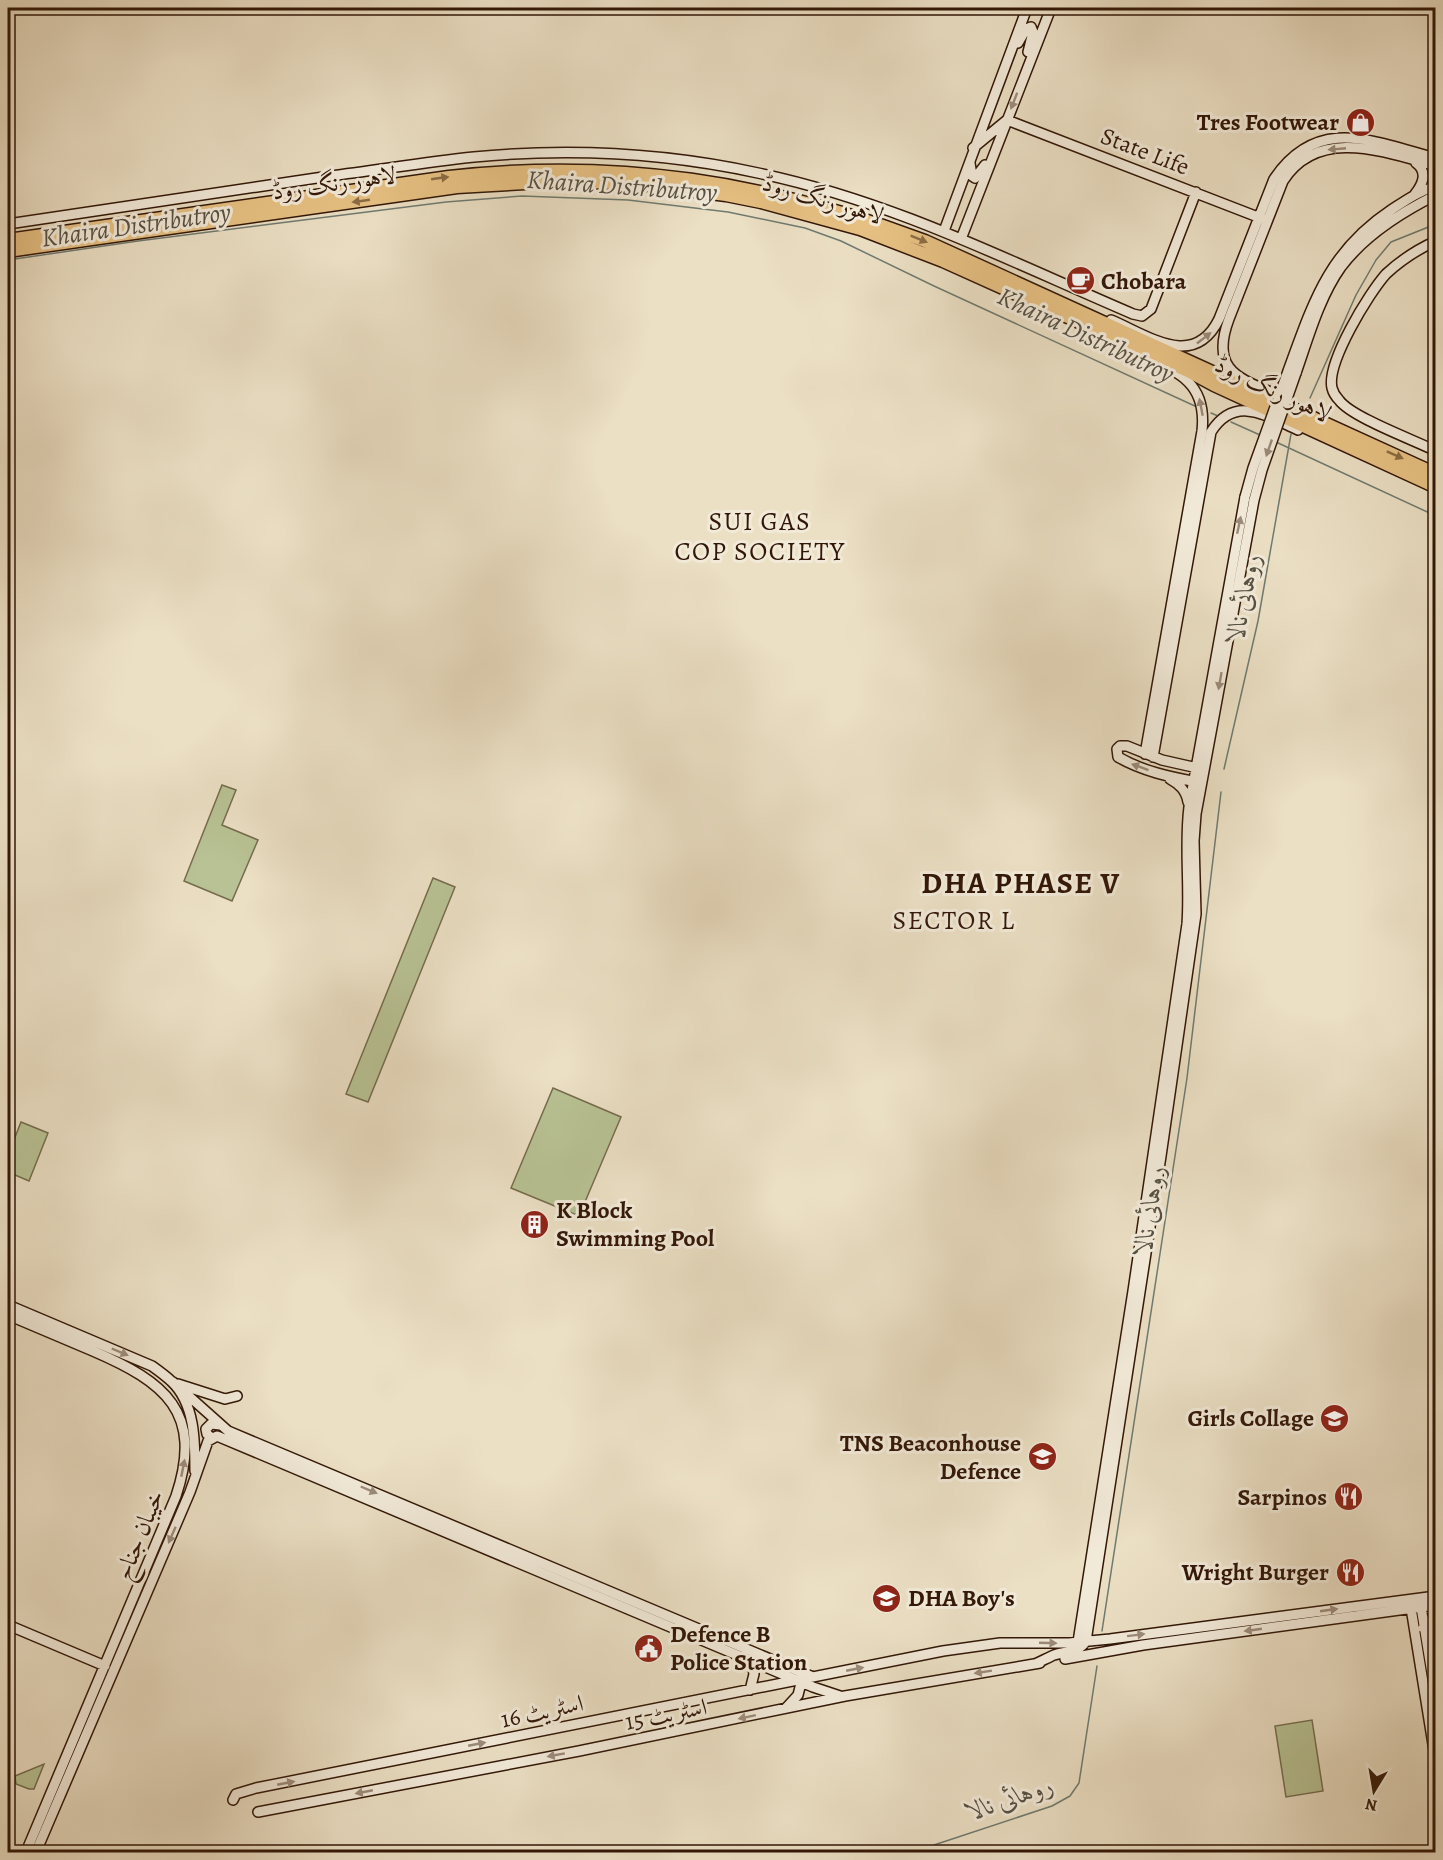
<svg xmlns="http://www.w3.org/2000/svg" width="1443" height="1860" font-family="Alegreya,Amiri,serif">
  <style>
    .green { fill: #b8c294; stroke: #756c4e; stroke-width: 1.5 }
    .lines { fill: none; stroke-linecap: round; stroke-linejoin: round }
    .stream { stroke: #6f7a70; stroke-width: 1.5 }
    .secondary-casing { stroke: #321707; stroke-width: 12 }
    .highway-casing { stroke: #321707; stroke-width: 15 }
    .secondary { stroke: #f2ead9; stroke-width: 9 }
    .highway { stroke: #e6c082; stroke-width: 12 }
    .secondary-bridge-casing { stroke: #321707; stroke-width: 12; stroke-linecap: butt }
    .secondary-bridge { stroke: #f2ead9; stroke-width: 9 }
    .oneway { fill: #9c8b7a }
    .oneway2 { fill: #8c6c44 }
    .labels { text-anchor: middle; dominant-baseline: central; stroke-width: 6; stroke-linejoin: round; paint-order: stroke }
    .poi-label { font-size: 24px; font-weight: bold; fill: #321707; stroke: #f2ead9; text-anchor: end }
    .street-label { font-size: 24px; fill: #321707; stroke: #f2ead9 }
    .water-label { font-size: 26px; font-style: italic; fill: #565144; stroke: #f2ead9 }
    .neighbourhood-label { font-size: 26px; letter-spacing: 1.5px; fill: #321707; stroke: #f2ead9 }
    .district-label { font-size: 30px; font-weight: bold; letter-spacing: 1.5px; fill: #321707; stroke: #f2ead9 }
  </style>
  <rect width="100%" height="100%" fill="#ebdfc4"/>
  <filter id="stains"><feTurbulence type="fractalNoise" baseFrequency=".00333" numOctaves="4"/><feColorMatrix values="0 0 0 0 .2 0 0 0 0 .09 0 0 0 0 .02 0 0 0 .5 -.17"/></filter>
  <radialGradient id="worn" r=".72"><stop offset=".6" stop-color="#630" stop-opacity="0"/><stop offset="1" stop-color="#630" stop-opacity=".3"/></radialGradient>
  <path class="green" d="M222 785 236 790 222 825 258 840 232 901 184 881Z
    M433 878 455 887 368 1102 346 1094Z
    M553 1088 621 1117 579 1216 511 1188Z
    M21 1122 48 1133 29 1181 8 1172V1155Z
    M1312 1720 1323 1791 1286 1797 1275 1726Z
    M44 1764 34 1789H29L16 1784 15 1776Z"/>
  <g class="lines">
    <path class="stream" d="M8 260 138 241 446 202 522 196 628 200 728 212 805 228 841 241 934 286 1197 407
      M1310 398 1356 295 1376 260 1391 242 1436 224
      M1211 413 1218 416
      M1231 422 1260 435
      M1276 442 1436 516
      M1224 769 1258 621 1291 434
      M1102 1631 1187 1078 1221 792
      M903 1852 934 1845 1052 1806 1070 1796 1079 1783 1097 1666"/>
    <defs>
      <path id="secondary" d="M1018 43 1026 29 1031 27 1033 32 1028 52
        M973 148 1007 120 1263 219
        M970 163 972 176 975 178 985 165
        M1415 194C1423 184 1428 172 1416 163
        M8 224C115 209 222 192 330 176 378 170 426 162 474 157 568 148 666 153 758 173 892 201 1009 261 1133 314L1142 316 1151 309 1196 192
        M944 231 1027 8
        M961 239 1051 8
        M1436 241C1418 249 1400 261 1386 274 1369 293 1326 363 1332 388 1333 392 1336 397 1339 400 1351 417 1414 440 1436 451
        M1111 320C1149 336 1194 370 1219 319L1274 179C1318 114 1374 142 1436 158
        M1112 342C1155 368 1209 367 1202 431L1145 754
        M1288 371C1313 303 1328 252 1391 210 1405 201 1419 191 1436 186
        M1296 373C1308 339 1319 298 1341 267 1365 235 1400 213 1436 195
        M1286 399C1244 379 1208 375 1229 319L1283 181C1318 126 1385 152 1436 166
        M1153 757 1211 432C1235 394 1267 416 1298 430
        M1170 779C1179 784 1186 790 1188 802
        M1197 782C1170 777 1142 771 1118 757L1117 749 1120 746H1127L1162 760 1202 769
        M8 1305 152 1366C159 1371 166 1376 171 1381 195 1403 195 1441 195 1471
        M8 1315C36 1327 64 1339 93 1351 165 1382 204 1412 176 1496L26 1852
        M173 1382 228 1431 813 1677
        M178 1384 225 1399 237 1396
        M212 1438 207 1434 206 1429 211 1424 220 1425
        M1421 1607 1436 1698
        M1411 1608 1436 1763
        M8 1625 105 1666
        M1423 1628 1436 1614
        M1078 1642 1133 1291 1187 924C1190 885 1184 846 1189 807L1245 497
        M1065 1659 1143 1645 1436 1605
        M1035 1664C1041 1661 1048 1658 1054 1655 1066 1651 1079 1653 1086 1641L1161 1156 1196 914 1194 841 1196 814 1254 500
        M750 1690 754 1674 752 1661
        M786 1708 798 1695 802 1679
        M233 1800 236 1794 256 1788 943 1651 1000 1643H1069L1110 1639 1436 1596
        M258 1812 579 1751 845 1696 1040 1663
        M36 1852 190 1492 208 1441 217 1436 813 1687 840 1696"/>
      <path id="highway" d="M8 240 449 177C616 158 769 182 925 241L1436 474
        M8 251 457 187 560 181 640 184 726 195 761 202 860 229 943 261 1188 371 1214 385 1436 487"/>
    </defs>
    <use href="#secondary" class="secondary-casing"/>
    <use href="#highway" class="highway-casing"/>
    <use href="#secondary" class="secondary"/>
    <use href="#highway" class="highway"/>
    <defs>
      <path id="secondary-bridge" d="M1245 497 1253 468 1288 371
        M1254 500 1262 470 1296 373"/>
    </defs>
    <use href="#secondary-bridge" class="secondary-bridge-casing"/>
    <use href="#secondary-bridge" class="secondary-bridge"/>
  </g>
  <defs><path id="oneway-solid" d="M-6-.8H1V-3.2L6.5 0L1 3.2V.8H-6Z" transform="scale(1.5)"/></defs>
  <g class="oneway">
    <use href="#oneway-solid" transform="translate(1014 101) rotate(111)"/>
    <use href="#oneway-solid" transform="translate(1337 149) rotate(175)"/>
    <use href="#oneway-solid" transform="translate(1204 338) rotate(-38)"/>
    <use href="#oneway-solid" transform="translate(1201 407) rotate(-101)"/>
    <use href="#oneway-solid" transform="translate(1269 448) rotate(109)"/>
    <use href="#oneway-solid" transform="translate(1239 525) rotate(-78)"/>
    <use href="#oneway-solid" transform="translate(1220 681) rotate(100)"/>
    <use href="#oneway-solid" transform="translate(1140 767) rotate(-160)"/>
    <use href="#oneway-solid" transform="translate(120 1352) rotate(23)"/>
    <use href="#oneway-solid" transform="translate(183 1468) rotate(-79)"/>
    <use href="#oneway-solid" transform="translate(369 1490) rotate(23)"/>
    <use href="#oneway-solid" transform="translate(172 1535) rotate(114)"/>
    <use href="#oneway-solid" transform="translate(1329 1610) rotate(-8)"/>
    <use href="#oneway-solid" transform="translate(1253 1630) rotate(172)"/>
    <use href="#oneway-solid" transform="translate(1136 1635) rotate(-7)"/>
    <use href="#oneway-solid" transform="translate(1048 1643) rotate(2)"/>
    <use href="#oneway-solid" transform="translate(855 1669) rotate(-11)"/>
    <use href="#oneway-solid" transform="translate(983 1672) rotate(171)"/>
    <use href="#oneway-solid" transform="translate(747 1717) rotate(168)"/>
    <use href="#oneway-solid" transform="translate(477 1744) rotate(-11)"/>
    <use href="#oneway-solid" transform="translate(556 1755) rotate(170)"/>
    <use href="#oneway-solid" transform="translate(286 1783) rotate(-11)"/>
    <use href="#oneway-solid" transform="translate(364 1792) rotate(169)"/>
  </g>
  <g class="oneway2">
    <use href="#oneway-solid" transform="translate(440 178) rotate(-8)"/>
    <use href="#oneway-solid" transform="translate(361 201) rotate(172)"/>
    <use href="#oneway-solid" transform="translate(919 239) rotate(22)"/>
    <use href="#oneway-solid" transform="translate(1395 455) rotate(24)"/>
  </g>
  <defs>
    <symbol id="shop-disc" viewBox="-11 -11 22 22"><circle r="9.5" fill="#8f2418" stroke="#f2ead9"/><path d="M-5-2.5h2.3a2.7 3.5 0 0 1 5.4 0H5L5.5 6h-11ZM-1.5-2.5h3a1.5 2.3 0 0 0-3 0Z" fill="#fff"/></symbol>
    <symbol id="cafe-disc" viewBox="-11 -11 22 22"><circle r="9.5" fill="#8f2418" stroke="#f2ead9"/><path d="M-5.5-4.5H6V0H3Q3 3.5 0 3.5H-2.5Q-5.5 3.5-5.5 0ZM3-3.2v2h1.7v-2ZM-6 4.5H4V6H-6Z" fill="#fff"/></symbol>
    <symbol id="building-disc" viewBox="-11 -11 22 22"><circle r="9.5" fill="#8f2418" stroke="#f2ead9"/><path d="M-4-6H4V6H1V3H-1V6H-4ZM-2.5-4.3h1.7v1.8h-1.7ZM.8-4.3h1.7v1.8H.8ZM-2.5-1h1.7V.8h-1.7ZM.8-1h1.7V.8H.8Z" fill="#fff"/></symbol>
    <symbol id="school-disc" viewBox="-11 -11 22 22"><circle r="9.5" fill="#8f2418" stroke="#f2ead9"/><path d="M0-5L7-2L0 1L-7-2ZM-4 1L0 2.5L4 1V4Q0 6-4 4Z" fill="#fff"/></symbol>
    <symbol id="restaurant-disc" viewBox="-11 -11 22 22"><circle r="9.5" fill="#8f2418" stroke="#f2ead9"/><path d="M-5-6h1v4h1v-4h1v4h1v-4h1v5L-1.5 .5V6h-2V.5L-5-1ZM5-6V6H3V1.5H1.5Q1.5-4 5-6Z" fill="#fff"/></symbol>
    <symbol id="university-disc" viewBox="-11 -11 22 22"><circle r="9.5" fill="#8f2418" stroke="#f2ead9"/><path d="M0-5L7-2L0 1L-7-2ZM-4 1L0 2.5L4 1V4Q0 6-4 4Z" fill="#fff"/></symbol>
    <symbol id="civic-disc" viewBox="-11 -11 22 22"><circle r="9.5" fill="#8f2418" stroke="#f2ead9"/><path d="M-.6-6.5H3V-4.5H.6V-3L4-1V1h2V6H-6V1h2V-1L-.6-3ZM-1.2 2.5V6h2.4V2.5Z" fill="#fff"/></symbol>
  </defs>
  <g fill-rule="evenodd">
    <use href="#shop-disc" x="1344" y="106" width="33" height="33"/>
    <use href="#cafe-disc" x="1064" y="264" width="33" height="33"/>
    <use href="#building-disc" x="518" y="1208" width="33" height="33"/>
    <use href="#school-disc" x="1318" y="1402" width="33" height="33"/>
    <use href="#school-disc" x="1026" y="1440" width="33" height="33"/>
    <use href="#restaurant-disc" x="1332" y="1480" width="33" height="33"/>
    <use href="#restaurant-disc" x="1334" y="1556" width="33" height="33"/>
    <use href="#university-disc" x="870" y="1582" width="33" height="33"/>
    <use href="#civic-disc" x="632" y="1632" width="33" height="33"/>
  </g>
  <g class="labels">
    <g class="poi-label">
      <text x="1339" y="122">Tres Footwear</text>
      <text x="1101" y="281" text-anchor="start">Chobara</text>
      <text x="556" y="1210" text-anchor="start">K Block<tspan x="556" dy="28">Swimming Pool</tspan></text>
      <text x="1314" y="1418">Girls Collage</text>
      <text x="1021" y="1443">TNS Beaconhouse<tspan x="1021" dy="28">Defence</tspan></text>
      <text x="1327" y="1497">Sarpinos</text>
      <text x="1329" y="1572">Wright Burger</text>
      <text x="908" y="1598" text-anchor="start">DHA Boy's</text>
      <text x="670" y="1634" text-anchor="start">Defence B<tspan x="670" dy="28">Police Station</tspan></text>
    </g>
    <g class="street-label">
      <text transform="translate(1145 151) rotate(21)">State Life</text>
      <text transform="translate(334 183) rotate(-8)">لاہور رنگ روڈ</text>
      <text transform="translate(823 199) rotate(16)">لاہور رنگ روڈ</text>
      <text transform="translate(1273 389) rotate(25)">لاہور رنگ روڈ</text>
      <text transform="translate(139 1535) rotate(-68)">خیبان جناح</text>
      <text transform="translate(542 1711) rotate(-12)">اسٹریٹ 16</text>
      <text transform="translate(666 1714) rotate(-11)">اسٹریٹ 15</text>
    </g>
    <g class="water-label">
      <text transform="translate(622 186) rotate(4)">Khaira Distributroy</text>
      <text transform="translate(136 225) rotate(-8)">Khaira Distributroy</text>
      <text transform="translate(1086 335) rotate(25)">Khaira Distributroy</text>
      <text transform="translate(1243 598) rotate(-79)">روہائی نالا</text>
      <text transform="translate(1149 1210) rotate(-81)">روہائی نالا</text>
      <text transform="translate(1010 1798) rotate(-19)">روہائی نالا</text>
    </g>
    <g class="neighbourhood-label">
      <text x="760" y="521">SUI GAS<tspan x="760" dy="30">COP SOCIETY</tspan></text>
      <text x="954" y="920">SECTOR L</text>
    </g>
    <g class="district-label">
      <text x="1021" y="883">DHA PHASE V</text>
    </g>
  </g>
  <rect width="1443" height="1860" fill="none" stroke="#ebdfc4" stroke-width="30"/>
  <rect x="9" y="9" width="1425" height="1842" fill="none" stroke="#321707" stroke-width="3"/>
  <rect x="15" y="15" width="1413" height="1830" fill="none" stroke="#321707" stroke-width="1.5"/>
  <g transform="translate(1374 1791) rotate(191)" stroke="#f2ead9" stroke-width="4.5" paint-order="stroke">
  <path d="M0-4.5L10 22L0 15L-10 22Z" fill="#321707"/>
  <text y="-9" font-size="16" font-weight="bold" text-anchor="middle" fill="#321707">N</text>
  </g>
  <rect width="100%" height="100%" filter="url(#stains)"/>
  <rect width="100%" height="100%" fill="url(#worn)"/>
</svg>
